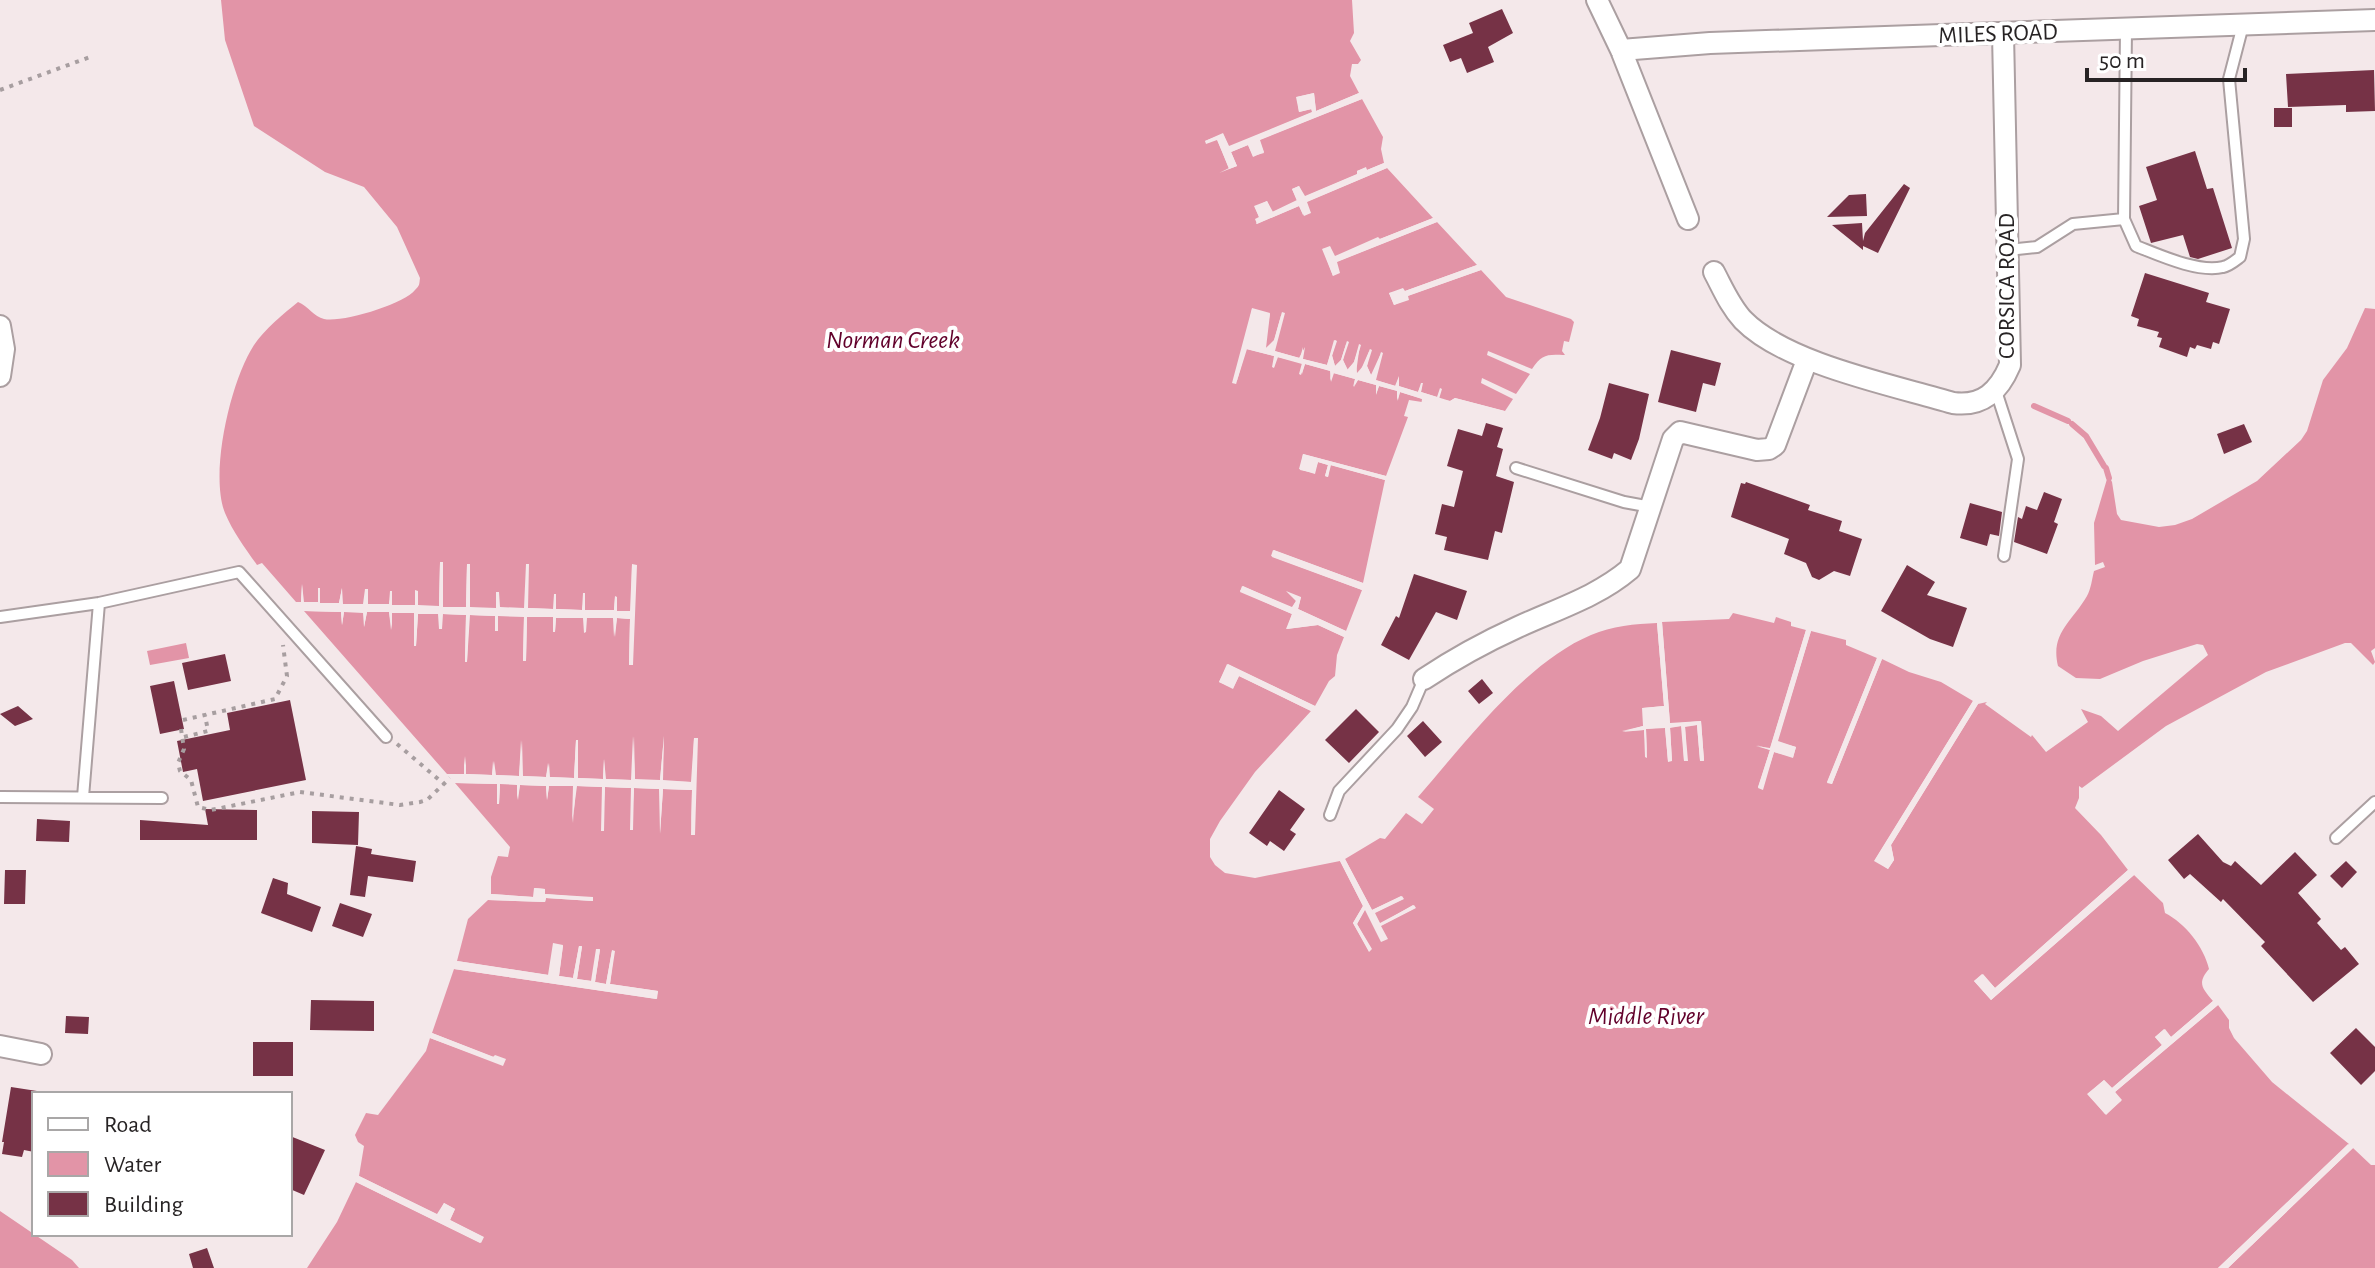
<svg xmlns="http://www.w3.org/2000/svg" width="2375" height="1268" font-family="'Alegreya Sans',sans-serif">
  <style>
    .water { fill: #e294a7 }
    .pier { fill: #f4e8ea; fill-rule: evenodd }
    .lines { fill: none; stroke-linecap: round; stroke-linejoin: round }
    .stream { stroke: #e294a7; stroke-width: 6 }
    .building { fill: #763246 }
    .service-casing { stroke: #ab9fa1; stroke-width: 14 }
    .minor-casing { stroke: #ab9fa1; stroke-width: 24 }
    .path { stroke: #a79ea0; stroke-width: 4; stroke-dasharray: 4 6; stroke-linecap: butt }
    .service { stroke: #fff; stroke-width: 10 }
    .minor { stroke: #fff; stroke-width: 20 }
    .labels { text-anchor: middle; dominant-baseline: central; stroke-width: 8; stroke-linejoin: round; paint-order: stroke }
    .street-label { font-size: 24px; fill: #272324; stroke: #fff }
    .water-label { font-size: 26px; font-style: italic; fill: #62012b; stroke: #fff }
  </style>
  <rect width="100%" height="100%" fill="#f4e8ea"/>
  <path class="water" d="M221 0H1352L1354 33 1350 41 1361 60 1358 64H1352L1350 76 1359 93 1316 111 1314 93 1297 97 1299 112 1312 109 1313 112 1229 147 1223 134 1205 141 1207 143 1217 139 1229 169 1237 166 1231 152 1248 145 1253 156 1264 153 1259 140 1362 99 1383 137 1381 149 1384 163 1367 170 1365 168 1357 171 1358 174 1304 197 1299 186 1292 189 1297 200 1272 212 1267 201 1255 207 1259 217 1256 224 1299 206 1303 215 1306 202 1387 168 1433 218 1334 257 1330 247 1323 249 1333 276 1336 262 1437 222 1477 265 1405 291 1389 293 1394 305 1408 299 1407 296 1481 270 1506 297 1571 319 1574 322 1569 342 1564 341 1562 351 1565 355C1547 354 1542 354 1532 369L1488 351 1487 355 1530 374 1516 394 1482 378 1481 383 1513 399 1505 411 1455 398 1450 401 1421 392 1422 383 1418 392 1398 386 1399 377 1396 386 1375 380 1381 353 1371 375 1367 366 1370 349 1359 374 1356 373 1360 344 1354 362 1348 370 1343 360 1347 341 1341 360 1335 366 1332 355 1336 341 1334 340 1327 365 1303 359V347L1300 358 1274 351 1282 312 1274 341 1266 348 1270 314 1252 309 1236 384 1246 349 1274 356V367L1277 357 1302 364V374L1305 364 1331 371 1330 381 1333 373 1355 379 1354 387 1358 380 1376 385V394L1379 386 1398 391V400L1400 392 1423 399 1422 402 1409 400 1404 416 1408 417 1386 476 1303 454 1300 470 1314 473 1318 462 1328 465 1325 476 1328 477 1330 465 1385 480 1363 583 1274 550 1272 557 1362 590 1346 631 1298 609 1301 597H1295L1296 601 1292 608 1243 586 1240 591 1292 614 1287 629 1318 625 1344 637 1337 655 1335 676 1329 681 1315 706 1228 664 1219 682 1233 688 1239 676 1311 711 1255 772 1220 821 1210 839V857L1215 865 1225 873 1255 878 1340 861 1363 906 1353 923 1369 951 1371 949 1357 924 1365 909 1380 926 1415 908 1413 905 1380 924 1374 913 1403 899 1401 896 1372 910 1345 859 1380 838 1385 839 1406 813 1422 824 1434 809 1418 797C1464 744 1526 662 1591 635 1612 626 1635 624 1657 623L1664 706 1643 708V726L1622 731 1644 730 1647 758 1646 729 1665 727 1668 761H1672L1670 727 1682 726 1684 761H1687L1685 726 1697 725 1700 760H1704L1701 721 1670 724 1662 622 1729 619 1733 613 1774 623 1776 617 1791 622V626L1806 630 1770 749 1756 745 1770 750 1758 787 1762 789 1774 752 1793 757 1796 747 1777 742 1811 631 1846 640V645L1877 658 1827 783 1832 784 1882 659 1909 672 1941 682 1973 701 1875 860 1888 869 1894 860 1891 845 1978 704 1987 702 1985 704 2031 737 2032 735 2046 752 2088 722 2081 709 2101 716 2118 731 2208 655 2203 645 2197 644 2143 661 2100 679 2076 678 2058 666C2050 633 2072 622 2087 596 2091 589 2092 579 2094 571L2105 567 2103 562 2095 565 2094 523 2107 479 2110 478 2112 482 2117 514 2121 520 2159 527 2175 525 2192 519 2257 481 2301 440 2307 431 2323 380 2347 348 2365 308 2375 309V648L2371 651 2375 662 2373 665 2351 643H2345L2266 672 2166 726 2082 788 2079 786V798L2075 808 2101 835 2128 870 1995 988 1983 974 1974 981 1991 1000 2134 875 2163 903 2165 913C2185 923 2204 947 2209 969 2197 983 2202 988 2213 1001L2171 1037 2165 1029 2155 1037 2162 1045 2112 1088 2104 1080 2088 1094 2105 1114 2121 1101 2115 1092 2218 1005 2229 1020V1028L2234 1038 2272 1082 2349 1144 2218 1268H307L337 1222 356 1182 480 1243 483 1237 450 1220 455 1209 444 1203 438 1215 359 1176 364 1146 358 1142 355 1135 366 1113 378 1115 426 1051 430 1038 503 1065 494 1057 432 1033 454 969 656 999 658 991 610 984 614 951H612L606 984 595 982 600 950 597 949 592 981 577 979 582 947 579 946 573 978 559 976 563 946 554 944 549 975 457 961 468 919 488 900 545 902 546 898 592 901 593 898 545 894V889L535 888 534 897 491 894V877L498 856 508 857 510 847 455 783 497 784 499 804 500 784H517L518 800 520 785 546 786 547 800 549 786H574L573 823 576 786 602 787V831L605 787 631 788V830L634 788 660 789V833L663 789 692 790 691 834 697 738H694L692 782 662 781 664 736 660 780H635L634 736 632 780 605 779 604 759 603 779 577 778 576 740 574 778 549 777 548 763 546 777 522 776 521 740 519 776 495 775 493 761 492 775 466 774V756L464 775 447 774 304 611 341 612 342 625 344 612H364V627L367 612H389L391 630 392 613H415L416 646 418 614H439V629H442V614L466 615 465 661H467L469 615 495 616V631L498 630V616H524L523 661H526L527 617H553V631H555L556 618H584V632H586V618H614L615 637 617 618 630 619 629 664 632 665V565L631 611H617V597H615L614 610H585V593L582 610 556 609V594L554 609 527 608 528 564 525 608H499V592H497L496 608H469V564H467L466 607H442V562L440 563 439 606H418L417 591H415V605H392V591L389 604H368L367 589 364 604H342V588L339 603H320V589L318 588V603L303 602 302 584 301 602H296L262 563 257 565C245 548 233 532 225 513 209 473 231 380 254 345 265 329 283 314 298 302 308 306 314 317 324 319 342 323 404 304 415 290 420 285 419 285 420 278L397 227 364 187 325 172 254 126 225 40Z
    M186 643 189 658 150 665 147 651Z
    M2353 1148 2371 1165H2375V1268H2228Z
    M0 1211 72 1260 79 1268H0Z"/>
  <path class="pier" d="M1314 93 1316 111 1359 93 1362 99 1260 140 1264 152 1253 157 1248 145 1231 152 1237 166 1219 173 1229 168 1217 140 1206 144 1205 141 1223 133 1229 146 1312 112 1311 109 1299 112 1296 97Z
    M1384 163 1387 168 1307 202 1311 213 1304 216 1299 206 1257 224 1255 219 1259 217 1254 206 1267 201 1273 212 1297 201 1292 189 1299 186 1305 196 1357 174V171L1366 167 1367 170Z
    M1433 218 1437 222 1337 262 1340 273 1333 276 1322 249 1330 246 1335 256 1378 237 1380 239Z
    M1477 265 1481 270 1408 296 1409 300 1394 305 1389 293 1403 288 1405 291Z
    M1252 308 1270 313 1266 337V348L1274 340 1282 312 1285 313 1275 351 1299 358 1305 347 1303 359 1327 365 1335 340 1337 341 1332 356 1335 366 1341 360 1347 341 1349 342 1343 360 1347 370 1354 362 1359 344 1361 345 1356 362 1357 373 1364 365 1370 349 1372 350 1367 366 1371 375 1375 372 1381 352 1383 353 1376 380 1395 386 1399 376V386L1418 392 1421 383H1423L1421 392 1437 397 1440 388 1442 389 1439 399 1450 401 1455 398 1508 412 1505 415 1456 402 1449 405 1427 398 1425 405 1421 406 1422 399 1400 392 1397 401V391L1379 386 1376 395V385L1358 380 1353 387 1355 379 1334 373 1331 382 1330 371 1305 364 1301 375 1299 374 1302 363 1278 357 1274 368 1272 367 1274 356 1247 349 1236 384 1232 383ZM1255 313 1266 316 1262 349 1246 345Z
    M1303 454 1386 476 1385 480 1331 465 1328 477 1325 476 1328 465 1318 462 1315 474 1299 469Z
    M1273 550 1363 583 1362 590 1271 556Z
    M440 562H443V607H466L467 564H470V607L496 608V592H499L500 607 524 608 526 564H529L528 608 553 609 554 594H556V609L582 610 583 593H585V610H614L615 596 617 597V611H630L632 564 637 565 633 665H629L630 619 617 618 614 637 613 618H587L586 632 584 633 583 618H556L555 632H553V617H527L526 661H523L524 617 498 616V631H495V616L470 615 467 662H465L466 615 443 614 442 629H439L438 614H418L416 646H414V613H392V630L389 612H367L364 627 363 613 344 612 342 625 341 612 304 611 302 608H390L300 606 296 602H301L302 584 304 602H318V588H320V603H339L342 588 343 604H363L365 589H368V604H389L390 591H392V605H415V590L418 591V605L439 606Z
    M1242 586 1292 607 1296 601 1286 591 1301 597 1298 609 1346 631 1344 637 1318 625 1286 629 1292 614 1240 592Z
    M1662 622 1670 723 1701 721 1704 761H1700L1697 725 1685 727 1688 761H1684L1681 726 1670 728 1672 761 1668 762 1665 728 1646 729 1647 758 1645 757 1644 730 1622 732 1643 726 1642 708 1664 706 1657 623Z
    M1806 630 1811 631 1778 741 1796 747 1793 758 1774 752 1763 790 1758 788 1770 750 1756 746 1770 748Z
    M1877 658 1882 659 1832 784 1827 782Z
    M1227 664 1315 706 1311 711 1239 676 1233 689 1219 682Z
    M1973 701 1978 704 1891 845 1894 860 1888 869 1874 861Z
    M633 736 635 779 660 780 664 736 663 780 691 782 694 738H698L695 835H691L692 790 663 789 660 834 659 789 634 788 633 830H630L631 788 605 787 604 831H601L602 787 577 786 572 823 573 786H549L547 800 546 786 520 785 517 800V785L500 784 499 804H497V784L455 783 452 780H497L519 781 662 785H663L692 786 450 778 447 774H464V756L466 774 492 775 494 761 496 775 519 776 522 740 523 776 546 777 549 763 550 777 574 778 576 740H578V778L603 779 604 759 606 779 631 780Z
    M1345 859 1372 910 1402 896 1404 899 1375 913 1380 923 1414 905 1416 908 1381 926 1388 939 1381 942 1365 910 1357 924 1372 949 1369 952 1353 923 1363 906 1340 861Z
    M2128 870 2134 875 1991 1000 1974 981 1982 974 1995 988Z
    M534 888 545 889V894L593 897V901L546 898 545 902 488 900 491 894 533 897Z
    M553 943 563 945 559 976 573 978 579 946H582L577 979 591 981 596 949H600L595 982 606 984 612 950 615 951 610 984 658 991 657 999 454 969 457 961 548 975Z
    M2213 1001 2218 1005 2115 1092 2122 1100 2106 1115 2087 1094 2104 1080 2112 1088 2162 1045 2155 1037 2164 1029 2171 1037Z
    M432 1033 493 1057 495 1055 506 1059 503 1066 430 1038Z
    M2348 1144 2353 1148 2228 1268H2218Z
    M359 1176 437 1214 444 1203 455 1209 450 1220 484 1237 481 1243 356 1182Z"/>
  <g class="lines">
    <path class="stream" d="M2034 406 2068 421
      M2072 424 2086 436 2104 466
      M2106 468 2109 478"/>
  </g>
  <path class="building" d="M1502 9 1513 33 1488 47 1494 62 1467 73 1461 58 1450 62 1443 45 1473 33 1469 23Z
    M2374 70 2375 111 2346 112V105L2288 107 2286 74Z
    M2274 108H2292V127H2274Z
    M2195 151 2207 189 2213 188 2232 248 2198 259 2190 257 2183 235 2151 243 2139 206 2157 200 2146 167Z
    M1904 184 1910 188 1878 253 1863 246V250L1832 225 1862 223 1863 241 1865 233Z
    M1866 194 1867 216 1827 217 1849 195Z
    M2145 273 2209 293 2206 302 2230 309 2219 344 2213 342 2211 349 2197 345 2195 349 2190 347 2187 357 2159 347 2162 338 2157 337 2159 332 2137 326 2139 319 2131 316Z
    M1671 350 1721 363 1715 386 1703 383 1696 412 1658 402Z
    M1609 383 1649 394 1639 439 1631 460 1614 453 1612 459 1588 450 1600 418Z
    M1486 423 1503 428 1497 447 1503 449 1496 476 1514 482 1502 533 1495 531 1488 560 1444 550 1447 537 1435 534 1442 504 1454 507 1463 471 1447 466 1458 429 1482 436Z
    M2244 424 2252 442 2224 454 2217 434Z
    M1746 482 1810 505 1808 510 1842 521 1839 531 1862 539 1850 576 1834 571 1819 580 1812 577 1806 563 1784 554 1789 539 1731 517 1741 483 1745 484Z
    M2044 492 2062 499 2054 522 2058 524 2047 554 2014 542 2018 517 2022 519 2026 506 2037 510Z
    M1970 503 2002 512 1999 536 1990 534 1987 546 1960 538Z
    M1907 565 1935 582 1927 595 1967 608 1953 647 1930 639 1881 611Z
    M1414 574 1467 591 1457 620 1436 612 1409 660 1381 645 1396 616 1399 618Z
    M225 654 231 681 188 690 182 663Z
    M1482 679 1493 693 1479 704 1468 691Z
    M174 681 184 729 160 734 150 686Z
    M290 700 306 780 203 801 197 769 183 772 177 741 230 730 227 713Z
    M18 706 33 719 15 726 0 714Z
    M1356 709 1379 732 1349 763 1325 740Z
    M1423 721 1442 742 1425 757 1407 736Z
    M1279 790 1305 809 1290 830 1296 834 1284 851 1270 841 1267 846 1249 833Z
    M205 809 257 810V840H140V820L208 825Z
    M312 811 359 812 358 845 312 843Z
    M37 819 70 821 69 842 36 841Z
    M2198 834 2223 862 2231 866 2235 861 2261 885 2295 852 2317 875 2298 893 2321 919 2317 923 2341 950 2345 947 2359 964 2313 1002 2261 946 2265 942 2223 899 2221 902 2190 874 2184 879 2168 860Z
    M356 846 372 849 371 854 416 861 413 882 368 876 365 897 350 895Z
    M2346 861 2357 872 2342 888 2330 876Z
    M5 870H26L25 904H4Z
    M273 878 288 883 287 894 321 907 312 932 261 913Z
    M340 903 372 914 363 937 332 926Z
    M311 1000 374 1001V1031L310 1030Z
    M66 1016 89 1017 88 1034 65 1033Z
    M2356 1028 2375 1047V1071L2361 1085 2330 1053Z
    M253 1042H293V1076H253Z
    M11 1087 37 1091 34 1094V1152L24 1150 22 1157 2 1154 4 1142H2Z
    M290 1136 325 1150 304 1195 290 1189Z
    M207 1248 214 1268H193L189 1254Z"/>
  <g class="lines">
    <defs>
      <path id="service" d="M2126 29 2124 219 2136 246C2159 255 2198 273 2223 267 2229 266 2236 260 2240 257L2244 239 2229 79 2243 25
        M2008 250 2037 247 2073 224 2124 219
        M1996 391 2018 459 2004 556
        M1516 468 1624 502 1651 507
        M0 617 99 603 239 572 386 737
        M0 797 162 798
        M83 797 99 603
        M1330 815 1339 791 1397 729 1412 707 1424 679
        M2336 838 2375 802"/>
      <path id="minor" d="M1597 0 1621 50 1688 219
        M1621 50 1710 43 2375 20
        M1714 272C1723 289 1730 306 1743 320 1786 364 1893 385 1953 403 1983 407 1999 391 2010 365L2003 34
        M0 326 4 349 0 376
        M1424 679C1454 659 1485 642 1518 627 1557 609 1597 597 1630 569L1673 439 1680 432 1757 450 1769 449 1775 445 1807 360
        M0 1046 41 1054"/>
    </defs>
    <use href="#service" class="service-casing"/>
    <use href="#minor" class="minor-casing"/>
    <path class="path" d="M0 90 90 57
      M183 720 275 699 287 676 283 645
      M181 729 184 749 178 763 180 771 191 780 198 807 211 810 300 792 400 805 420 802 427 800 450 778
      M184 737 208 731 205 715
      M397 744 444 784"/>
    <use href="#service" class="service"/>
    <use href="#minor" class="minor"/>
  </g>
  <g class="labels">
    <g class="street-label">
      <text transform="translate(1998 34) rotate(-2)">MILES ROAD</text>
      <text transform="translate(2007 286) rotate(-90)">CORSICA ROAD</text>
    </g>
    <g class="water-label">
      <text x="893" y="340">Norman Creek</text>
      <text x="1646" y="1016">Middle River</text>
    </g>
  </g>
  <rect x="32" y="1092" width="260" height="144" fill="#ffffff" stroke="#a9a7a7" stroke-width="2"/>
  <rect x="48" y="1118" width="40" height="12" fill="#ffffff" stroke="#a9a7a7" stroke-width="2"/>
  <text x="104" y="1132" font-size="24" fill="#272324">Road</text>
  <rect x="48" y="1152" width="40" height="24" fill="#e294a7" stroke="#a9a7a7" stroke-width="2"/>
  <text x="104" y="1172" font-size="24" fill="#272324">Water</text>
  <rect x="48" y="1192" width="40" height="24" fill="#763246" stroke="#a9a7a7" stroke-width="2"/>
  <text x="104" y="1212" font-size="24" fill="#272324">Building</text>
  <path d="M2087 68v12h158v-12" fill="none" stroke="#272324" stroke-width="4"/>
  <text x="2099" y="68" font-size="24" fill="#272324" stroke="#ffffff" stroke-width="6" paint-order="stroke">50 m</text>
</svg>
